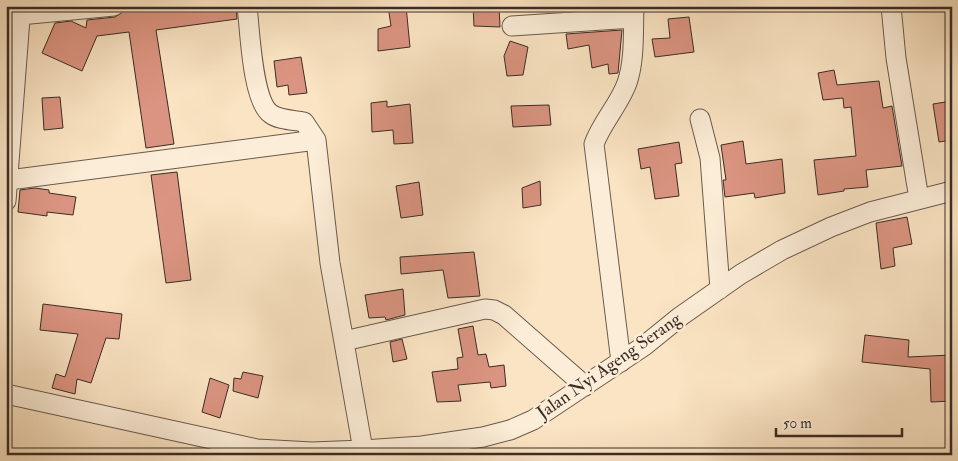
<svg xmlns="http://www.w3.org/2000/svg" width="958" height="461" font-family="'IM FELL Double Pica',serif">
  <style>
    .building { fill: #db9481; stroke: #3a2c26 }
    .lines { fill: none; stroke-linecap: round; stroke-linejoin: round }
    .minor-casing { stroke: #6a5a4d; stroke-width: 21 }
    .minor { stroke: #fcedd8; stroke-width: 19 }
    .labels { text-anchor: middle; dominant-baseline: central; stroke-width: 5; stroke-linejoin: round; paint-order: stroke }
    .street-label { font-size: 18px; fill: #3a2c26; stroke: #fcedd8 }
  </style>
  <rect width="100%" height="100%" fill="#fbe4c3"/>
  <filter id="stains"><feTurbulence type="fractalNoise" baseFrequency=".004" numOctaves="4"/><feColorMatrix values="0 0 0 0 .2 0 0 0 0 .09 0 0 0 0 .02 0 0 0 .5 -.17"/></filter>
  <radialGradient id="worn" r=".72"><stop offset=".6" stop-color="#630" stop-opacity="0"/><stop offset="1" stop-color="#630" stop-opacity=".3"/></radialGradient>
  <path class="building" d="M170 6H236L237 19 156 30 174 144 146 148 129 32 97 36 82 71 42 53 55 23 71 21 86 28 87 20 115 17 124 11Z
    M388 6H406L410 47 378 51V29L391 26Z
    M473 6 499 7 500 27 474 26Z
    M689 17 694 52 655 57 652 39 670 38 668 19Z
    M622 30 618 73 609 74 608 64 592 68 589 45 568 49 566 34Z
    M510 41 528 47 523 75 507 76 504 56Z
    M301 57 307 93 289 95 288 85 277 87 274 61Z
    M834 70 837 85 879 81 883 108 892 106 902 166 866 170 868 187 844 189V191L818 195 814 160 856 156 851 107 844 108 843 98 823 100 818 73Z
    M60 97 63 128 44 130 42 98Z
    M387 101V107L410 104 413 143 394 144 393 130 372 132 371 103Z
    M952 101V140L939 142 933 104Z
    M549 105 551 125 513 127 511 106Z
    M743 141 746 164 782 159 785 193 755 198 754 193 725 197 723 180H726L721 145Z
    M679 142 682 163 675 164 679 196 655 199 650 167 641 169 638 149Z
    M177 172 191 280 166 283 151 175Z
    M540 181 541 205 523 208 522 188Z
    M419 182 423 215 401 218 396 186Z
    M35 188 49 190V193L76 197 73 215 47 212V216L18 212 20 190Z
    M907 217 912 244 893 248 895 266 881 269 876 223Z
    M474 252 480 296 448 298 443 270 401 274 400 257Z
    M403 289 405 315 386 320 385 317 369 318 365 295Z
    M43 304 122 314 119 339 106 338 91 383 77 379 75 394 52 388 56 374 65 377 78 334 40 330Z
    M473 326 478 355 486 354 489 367 504 365 506 386 491 388 490 382 458 385 461 401 437 402 432 372 458 369 457 358 463 357 458 329Z
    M865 335 909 340 908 357 952 355V401L931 402 930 369 862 362Z
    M402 339 407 359 393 362 390 342Z
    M243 372 263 376 258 398 233 391 234 378 241 379Z
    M210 378 229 385 220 418 202 412Z"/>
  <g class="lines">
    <defs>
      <path id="minor" d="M247 6C250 30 252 101 271 114 279 120 294 120 304 122L316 140 330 263 363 450
        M891 6 896 58 919 199
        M20 15 114 6
        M512 26 633 18
        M700 119 710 158 720 289
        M9 180 316 140
        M6 201 21 6
        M344 341 485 309 494 310 504 315 585 386
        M621 362 594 144C602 122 619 105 627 83 635 60 633 31 634 6
        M6 394 257 449 312 452 363 450 422 446 483 437 510 430 533 420 644 346 681 316 741 274 782 250 831 227 870 212 952 191"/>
    </defs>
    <use href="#minor" class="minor-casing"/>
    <use href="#minor" class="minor"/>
  </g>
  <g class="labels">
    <g class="street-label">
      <text transform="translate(609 366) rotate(-35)">Jalan Nyi Ageng Serang</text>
    </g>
  </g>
  <rect width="958" height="461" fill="none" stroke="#fbe4c3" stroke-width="25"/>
  <rect x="8" y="8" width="943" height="446" fill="none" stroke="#3a2c26" stroke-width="2.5"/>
  <rect x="12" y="12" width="933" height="436" fill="none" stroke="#3a2c26"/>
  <path d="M776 428v8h126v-8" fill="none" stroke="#3a2c26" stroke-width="2.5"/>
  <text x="783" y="428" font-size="15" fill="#3a2c26" stroke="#fcedd8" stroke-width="4" paint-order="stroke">50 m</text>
  <rect width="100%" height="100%" filter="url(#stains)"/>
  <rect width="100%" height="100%" fill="url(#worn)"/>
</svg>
